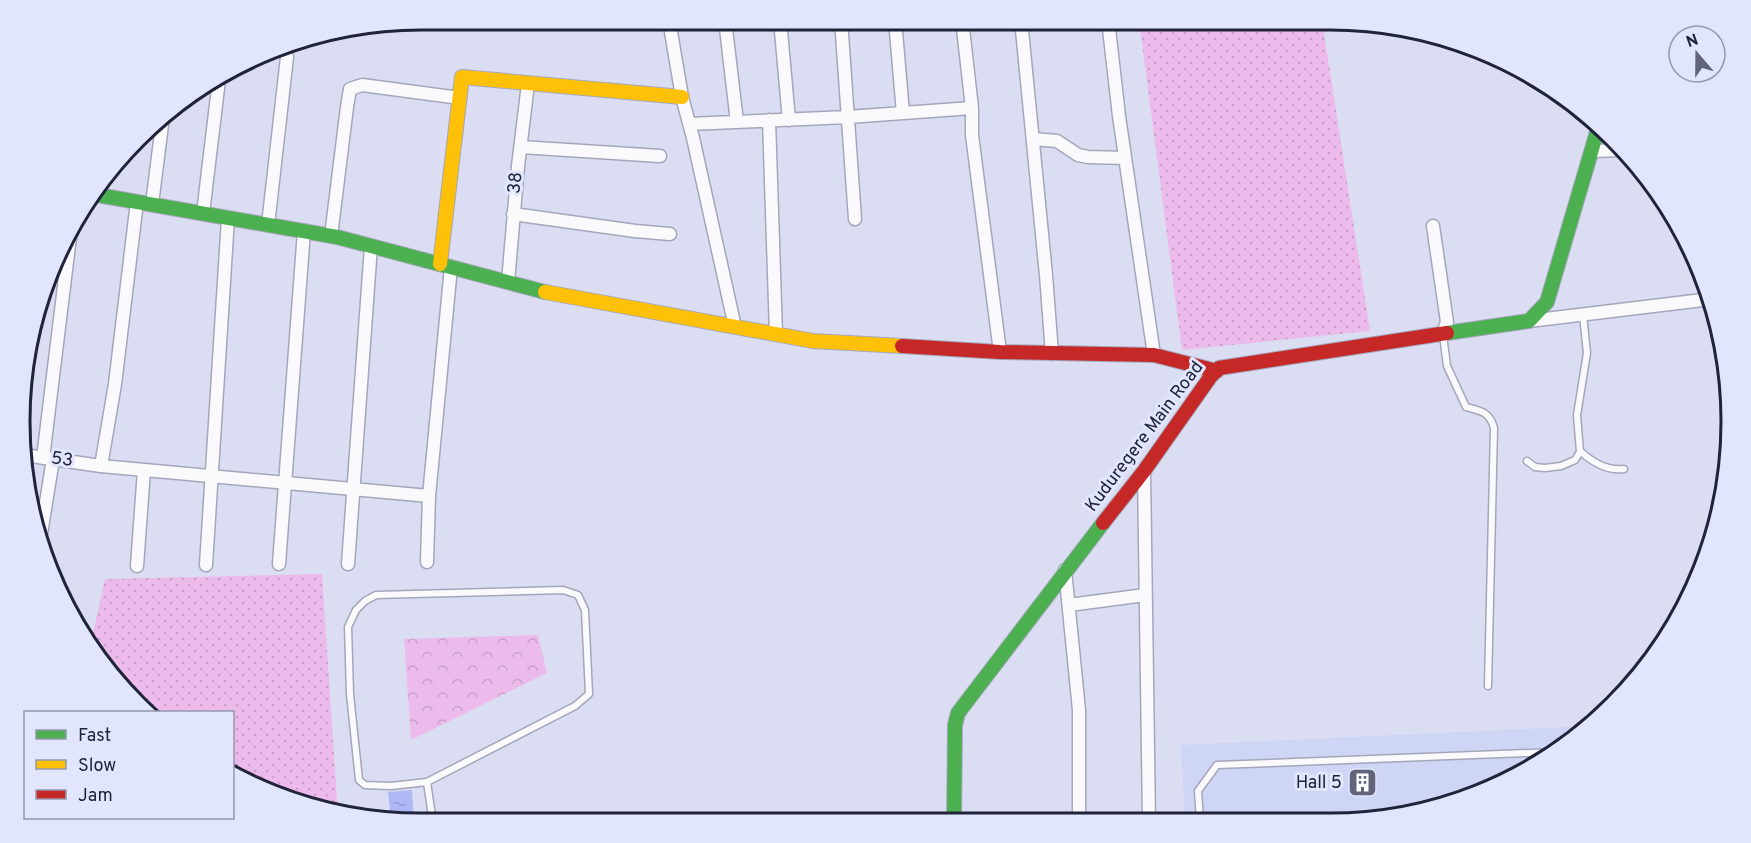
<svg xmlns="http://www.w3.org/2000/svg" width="1751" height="843" font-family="Overpass,sans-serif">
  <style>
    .built { fill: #cfd5f4 }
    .grass { fill: url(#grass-dots) }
    .park { fill: url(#park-crowns) }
    .water { fill: url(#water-ripples) }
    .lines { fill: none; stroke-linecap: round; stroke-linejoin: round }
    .lane-casing { stroke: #a4a7ba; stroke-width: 9 }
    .street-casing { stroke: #a4a7ba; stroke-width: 15 }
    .fast-casing { stroke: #a4a7ba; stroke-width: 16 }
    .slow-casing { stroke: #a4a7ba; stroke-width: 16 }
    .jam-casing { stroke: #a4a7ba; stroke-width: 16 }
    .lane { stroke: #fafafd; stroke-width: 6 }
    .street { stroke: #fafafd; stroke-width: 12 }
    .fast { stroke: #4caf50; stroke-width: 14 }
    .slow { stroke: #ffc107; stroke-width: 14 }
    .jam { stroke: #c62828; stroke-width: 14 }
    .labels { text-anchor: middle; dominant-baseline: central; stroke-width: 6; stroke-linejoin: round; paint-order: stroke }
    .street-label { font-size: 18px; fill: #202339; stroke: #e1e6fe }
    .poi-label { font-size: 18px; fill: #202339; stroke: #e1e6fe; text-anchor: end }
    .rim { fill: none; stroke: #202339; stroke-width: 3 }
  </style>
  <defs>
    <pattern id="grass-dots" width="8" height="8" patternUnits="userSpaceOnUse" patternTransform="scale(1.5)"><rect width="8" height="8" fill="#edbbeb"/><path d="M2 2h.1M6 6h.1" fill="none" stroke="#cba0ca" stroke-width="1.8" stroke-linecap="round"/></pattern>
    <pattern id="park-crowns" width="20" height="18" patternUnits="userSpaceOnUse" patternTransform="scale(1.5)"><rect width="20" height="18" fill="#edbbeb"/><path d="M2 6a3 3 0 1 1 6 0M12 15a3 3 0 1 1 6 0" fill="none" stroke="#cba0ca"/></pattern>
    <pattern id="water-ripples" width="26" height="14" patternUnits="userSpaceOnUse" patternTransform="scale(1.5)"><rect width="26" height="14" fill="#aeb8f7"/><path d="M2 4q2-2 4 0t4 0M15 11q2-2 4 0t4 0" fill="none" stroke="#959ed4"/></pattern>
  </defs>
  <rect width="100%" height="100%" fill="#dbdef2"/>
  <path class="built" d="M1589 726 1574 740 1484 793 1382 820 1185 821 1181 745Z"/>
  <path class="grass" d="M1139 20H1322L1370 331 1182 350Z
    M322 574 338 814 267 793 233 774 232 712H145L137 706 91 642 105 579Z"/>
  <path class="park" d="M538 635 547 673 411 740 404 639Z"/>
  <path class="water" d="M412 790 414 823 391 820 388 792Z"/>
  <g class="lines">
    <defs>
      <path id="lane" d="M1443 335 1447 366 1466 407C1481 411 1490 412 1494 428L1488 686
        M1580 451C1592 462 1608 471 1624 469
        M1527 461 1535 467 1545 468 1561 466 1575 460 1580 452 1577 415 1587 353 1583 315
        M563 590 578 595 585 610 589 694 575 706 427 782 391 786 365 785 359 780 350 694 348 627 356 610 365 601 376 595Z
        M427 782 433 823
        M1200 821 1198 791 1217 765 1554 752"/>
      <path id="street" d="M669 20 682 97 693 138 735 327
        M725 20 737 122
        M780 20 789 120
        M841 20 855 219
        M895 20 903 113
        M962 20 972 108V135L1000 352
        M1021 20 1046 275 1052 354
        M1108 20 1119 116 1154 355
        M769 120 776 334
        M689 124 848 117 972 108
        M1033 139 1057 141 1078 155 1088 157 1125 158
        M521 147 660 156
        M1592 151 1625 150
        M152 204 163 117
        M203 213 219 80
        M513 214 635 231 670 234
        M268 225 287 57
        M1433 226 1447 322 1443 334
        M331 236 347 107 350 89 362 85 460 98
        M508 282 518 166 528 84
        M1529 321 1711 299
        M24 455 101 466 429 496
        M43 458 71 229
        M101 466 115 384 137 202
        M1144 471 1149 821
        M41 534 53 459
        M427 562 429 496 451 267
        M279 564 304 231
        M348 564 371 246
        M206 565 228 218
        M137 566 144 470
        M1065 570 1079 710V821
        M1069 605 1145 595"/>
      <path id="fast" d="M92 194 337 237 545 292
        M1447 333 1529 321 1547 302 1599 125
        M954 822 955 725 958 713 1103 523"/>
      <path id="slow" d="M440 264 462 77 682 97
        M545 292 813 341 902 346"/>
      <path id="jam" d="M902 346 1000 352 1154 355 1217 371
        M1103 523 1144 471 1211 376 1219 368 1447 333"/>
    </defs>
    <use href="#lane" class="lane-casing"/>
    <use href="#street" class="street-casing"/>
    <use href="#fast" class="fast-casing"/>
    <use href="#slow" class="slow-casing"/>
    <use href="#jam" class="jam-casing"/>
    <use href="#lane" class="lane"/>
    <use href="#street" class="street"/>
    <use href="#fast" class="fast"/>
    <use href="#slow" class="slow"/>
    <use href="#jam" class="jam"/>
  </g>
  <defs>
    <symbol id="building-square" viewBox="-11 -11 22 22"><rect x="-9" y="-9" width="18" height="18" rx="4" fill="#61647a" stroke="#e1e6fe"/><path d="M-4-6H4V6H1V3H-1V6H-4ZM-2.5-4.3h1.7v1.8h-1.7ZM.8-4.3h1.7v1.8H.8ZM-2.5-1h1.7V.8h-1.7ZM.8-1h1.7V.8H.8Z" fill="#fff"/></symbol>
  </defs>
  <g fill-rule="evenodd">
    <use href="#building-square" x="1346" y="766" width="33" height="33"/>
  </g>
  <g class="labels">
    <g class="street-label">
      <text transform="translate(516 183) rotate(-84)">38</text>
      <text transform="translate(1145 437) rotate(-53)">Kuduregere Main Road</text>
      <text transform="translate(62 460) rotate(8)">53</text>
    </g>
    <g class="poi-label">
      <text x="1342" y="783">Hall 5</text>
    </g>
  </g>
  <path d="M0 0H1751V843H0ZM421 30H1330A391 391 0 0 1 1721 421V422A391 391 0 0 1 1330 813H421A391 391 0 0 1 30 422V421A391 391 0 0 1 421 30Z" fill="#e1e6fe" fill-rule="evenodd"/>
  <path class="rim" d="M421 30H1330A391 391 0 0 1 1721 421V422A391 391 0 0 1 1330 813H421A391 391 0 0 1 30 422V421A391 391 0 0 1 421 30Z"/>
  <rect x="24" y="711" width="210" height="108" fill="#e1e6fe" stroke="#9498af" stroke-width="1.5"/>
  <rect x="36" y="730" width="30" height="9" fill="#4caf50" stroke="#9498af" stroke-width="1.5"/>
  <text x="78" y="741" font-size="18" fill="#202339">Fast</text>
  <rect x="36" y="760" width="30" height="9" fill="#ffc107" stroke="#9498af" stroke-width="1.5"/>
  <text x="78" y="771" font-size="18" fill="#202339">Slow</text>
  <rect x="36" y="790" width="30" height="9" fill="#c62828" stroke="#9498af" stroke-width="1.5"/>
  <text x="78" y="801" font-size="18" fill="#202339">Jam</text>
  <g transform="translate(1697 54) rotate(340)"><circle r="28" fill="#e1e6fe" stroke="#9498af" stroke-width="1.5"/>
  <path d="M0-4.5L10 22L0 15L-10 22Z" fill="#61647a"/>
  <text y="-9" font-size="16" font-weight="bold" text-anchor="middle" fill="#202339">N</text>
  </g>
</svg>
